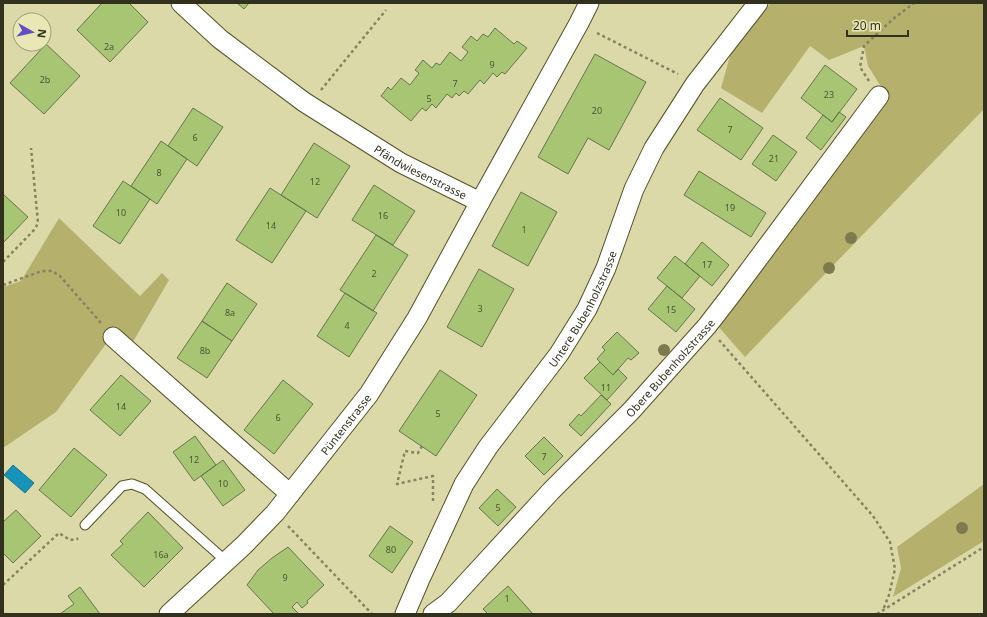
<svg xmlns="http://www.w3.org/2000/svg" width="987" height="617" font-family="'Noto Sans',sans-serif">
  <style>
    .green { fill: #b5b16d }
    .water { fill: #1793b9; stroke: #1f768a }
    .building { fill: #a7c573; stroke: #66764c }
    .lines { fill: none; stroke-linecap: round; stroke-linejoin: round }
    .service-casing { stroke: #555226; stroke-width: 11 }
    .minor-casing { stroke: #555226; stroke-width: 21 }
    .path { stroke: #858361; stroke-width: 2.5; stroke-dasharray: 3 3; stroke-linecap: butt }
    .service { stroke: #fff; stroke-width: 9 }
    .minor { stroke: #fff; stroke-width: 19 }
    .tree { fill: #7d7a4e }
    .labels { text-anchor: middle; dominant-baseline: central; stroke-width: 3; stroke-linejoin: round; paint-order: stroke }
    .number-label { font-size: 9px; fill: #4f5632 }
    .street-label { font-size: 11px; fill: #32311d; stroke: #e9e7b6 }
  </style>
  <rect width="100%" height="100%" fill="#dcd9a9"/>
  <path class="green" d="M771 3H984V109L745 357 717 325 889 99 868 66 864 46 829 60 810 46 762 113 721 88 732 49Z
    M59 218 140 296 162 273 169 280 130 347 114 333 56 412 3 448V287L21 281Z
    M984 484V541L893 597 901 568 897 547Z"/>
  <path class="water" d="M13 465 34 483 25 493 4 475Z"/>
  <path class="building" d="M102 3H129L148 22 110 62 77 30Z
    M237 3H249L244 9Z
    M495 28 514 44 517 41 527 48 505 74 502 72 497 77 493 73 484 84 480 80 468 94 464 91 459 96 456 93 452 98 447 94 436 108 432 104 426 111 422 108 411 121 381 96 388 87 391 90 401 78 410 85 419 73 415 70 423 60 432 68 436 63 440 65 450 52 461 61 468 52 462 47 471 36 477 41 483 34 488 37Z
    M46 44 80 76 44 114 10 83Z
    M595 54 646 82 609 150 588 138 568 174 538 157Z
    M825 65 857 89 832 122 801 98Z
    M720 98 763 128 741 160 697 130Z
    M193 108 223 127 197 166 168 146Z
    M839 112 846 117 821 150 806 138 823 115 832 122Z
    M773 135 797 152 776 181 752 164Z
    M161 141 187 159 157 204 131 186Z
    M314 143 350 166 317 218 281 195Z
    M699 171 766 213 751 237 684 195Z
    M123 181 150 199 120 244 93 226Z
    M374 185 415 211 393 245 352 220Z
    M270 188 306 211 272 263 236 240Z
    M521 192 557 212 528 266 492 246Z
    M3 194 28 217 3 243Z
    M376 235 408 255 373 311 340 290Z
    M702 242 729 265 712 286 685 264Z
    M675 256 700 276 682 298 657 278Z
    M479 269 514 289 482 347 447 327Z
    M227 283 257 304 232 341 202 321Z
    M667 286 695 309 676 332 648 309Z
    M345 293 377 313 349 357 317 336Z
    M202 321 232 341 207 378 177 358Z
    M617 332 639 353 631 360 628 358 613 375 597 359 605 350 602 347Z
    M600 362 613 375 618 369 627 378 607 400 584 378Z
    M440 370 477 395 436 456 399 431Z
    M121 375 151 401 120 436 90 410Z
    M283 380 313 404 274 454 244 430Z
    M601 395 611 404 581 436 569 425 579 414 581 416Z
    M195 436 216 465 194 481 173 452Z
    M544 437 563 456 544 475 525 456Z
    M74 448 107 475 71 517 39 490Z
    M223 460 245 490 223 506 201 476Z
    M497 489 516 507 498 526 479 508Z
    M16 510 41 536 13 563 3 553V522Z
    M148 512 183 548 144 587 111 555 123 544 120 541Z
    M390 526 413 542 392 573 369 556Z
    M288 547 324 585 307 601 308 603 302 608 297 602 292 607 299 614H274L247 585 258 570 272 558Z
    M508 586 533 614H488L483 609Z
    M80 587 100 614H60L74 604 68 596Z"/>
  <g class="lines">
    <defs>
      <path id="service" d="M85 525 122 486 132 484 145 489 227 562"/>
      <g id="minor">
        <path id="s1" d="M181 3 220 39 304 102 401 163 480 202 579 23 589 3"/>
        <path d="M113 337 290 494"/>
        <path id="s2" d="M169 614 244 545 275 513 369 394 417 318 480 202"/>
        <path id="s3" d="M405 614 420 579 464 484 488 447 559 354 587 309 606 268 634 189 654 148 695 84 758 3"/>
        <path id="s4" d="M433 614 448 603 551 491 631 411 707 326 731 295 879 96"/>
      </g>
    </defs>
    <use href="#service" class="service-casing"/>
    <use href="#minor" class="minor-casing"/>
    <path class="path" d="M597 33 678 74
      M869 81 860 67 864 46 893 19 914 3
      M321 90 386 10
      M3 262 35 229 38 223 31 148
      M3 285 42 271H52L60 276 101 323
      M719 340 873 516 890 542 895 569 889 595 883 610
      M422 446 418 453 405 451 397 484 433 476V501
      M288 526 372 614
      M3 585 59 533 70 540 77 539 78 538
      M877 614 984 547"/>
    <use href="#service" class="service"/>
    <use href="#minor" class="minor"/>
  </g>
  <g class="tree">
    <circle cx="851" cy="238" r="6"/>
    <circle cx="829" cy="268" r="6"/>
    <circle cx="664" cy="350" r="6"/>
    <circle cx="962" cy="528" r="6"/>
  </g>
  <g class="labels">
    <g class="number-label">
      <text x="109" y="46">2a</text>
      <text x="492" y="64">9</text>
      <text x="45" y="79">2b</text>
      <text x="455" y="83">7</text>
      <text x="829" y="94">23</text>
      <text x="429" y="98">5</text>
      <text x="597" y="110">20</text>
      <text x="730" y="129">7</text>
      <text x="195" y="137">6</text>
      <text x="774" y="158">21</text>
      <text x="159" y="172">8</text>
      <text x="315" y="181">12</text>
      <text x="730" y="207">19</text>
      <text x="121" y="212">10</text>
      <text x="383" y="215">16</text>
      <text x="271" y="225">14</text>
      <text x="524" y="229">1</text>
      <text x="707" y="264">17</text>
      <text x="374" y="273">2</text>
      <text x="480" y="308">3</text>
      <text x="671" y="309">15</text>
      <text x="230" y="312">8a</text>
      <text x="347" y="325">4</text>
      <text x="205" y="350">8b</text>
      <text x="606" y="387">11</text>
      <text x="121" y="406">14</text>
      <text x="438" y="413">5</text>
      <text x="278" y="417">6</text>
      <text x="544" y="456">7</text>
      <text x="194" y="459">12</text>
      <text x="223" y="483">10</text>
      <text x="498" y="507">5</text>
      <text x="391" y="549">80</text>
      <text x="161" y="554">16a</text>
      <text x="285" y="577">9</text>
      <text x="507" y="598">1</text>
    </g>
    <g class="street-label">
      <text stroke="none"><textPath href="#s1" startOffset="294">Pfändwiesenstrasse</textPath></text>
      <text stroke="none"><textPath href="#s3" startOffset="355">Untere Bubenholzstrasse</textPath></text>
      <text stroke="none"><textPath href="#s4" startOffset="342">Obere Bubenholzstrasse</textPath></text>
      <text stroke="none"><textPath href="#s2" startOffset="260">Püntenstrasse</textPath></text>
    </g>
  </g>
  <rect width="987" height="617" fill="none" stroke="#32311d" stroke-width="8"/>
  <g transform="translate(32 32) rotate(98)"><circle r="19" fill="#e9e7b6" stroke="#a09e79"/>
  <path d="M0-3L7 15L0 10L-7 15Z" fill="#614dc6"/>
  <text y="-6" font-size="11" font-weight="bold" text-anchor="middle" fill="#32311d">N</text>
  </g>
  <path d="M847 30v6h61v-6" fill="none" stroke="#32311d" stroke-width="2"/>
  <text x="853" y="30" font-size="12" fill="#32311d" stroke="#e9e7b6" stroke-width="3" paint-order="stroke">20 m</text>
</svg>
